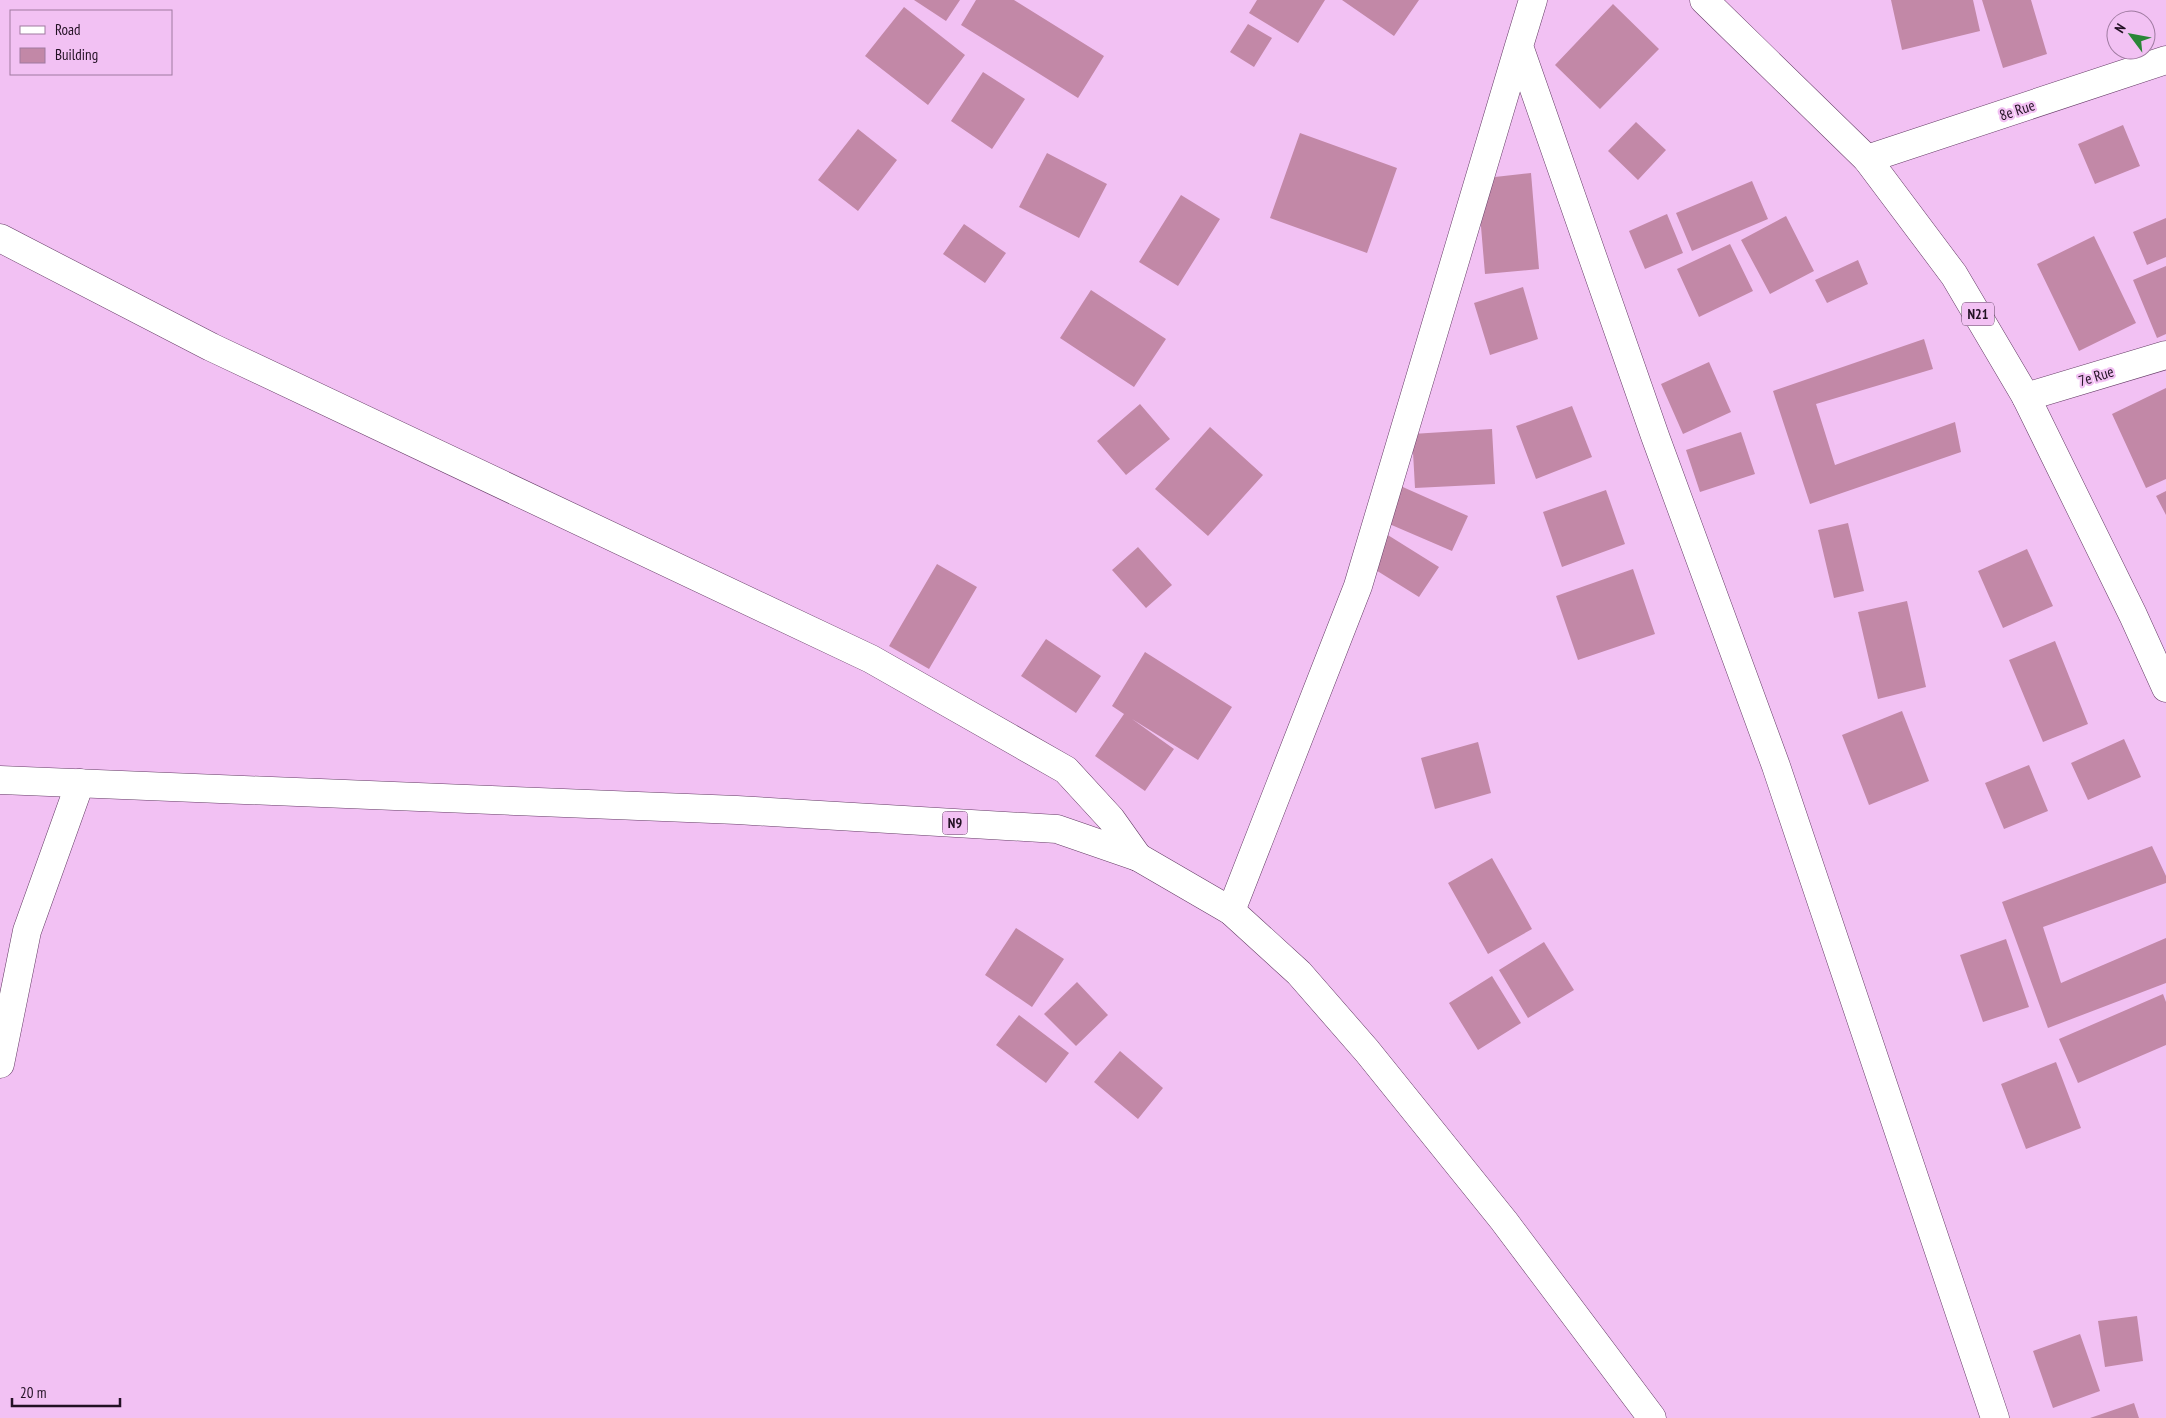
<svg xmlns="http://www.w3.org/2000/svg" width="2166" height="1418" font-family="'PT Sans Narrow',sans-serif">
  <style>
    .building { fill: #c288a7 }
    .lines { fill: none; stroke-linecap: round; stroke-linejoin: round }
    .minor-casing { stroke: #653c66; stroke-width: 29 }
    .primary-casing { stroke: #653c66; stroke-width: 29 }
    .trunk-casing { stroke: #653c66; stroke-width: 29 }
    .minor { stroke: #fff; stroke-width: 28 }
    .primary { stroke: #fff; stroke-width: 28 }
    .trunk { stroke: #fff; stroke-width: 28 }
    .labels { text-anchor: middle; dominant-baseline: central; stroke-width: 4.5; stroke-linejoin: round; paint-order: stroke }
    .shield { fill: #f2c1f3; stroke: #604661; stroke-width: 1 }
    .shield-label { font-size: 14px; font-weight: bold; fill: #221123 }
    .street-label { font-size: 15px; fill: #221123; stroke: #f2c1f3 }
  </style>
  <rect width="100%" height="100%" fill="#f2c1f3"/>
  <path class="building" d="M914 0H960L946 21Z
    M976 0H1014L1104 56 1078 98 961 25Z
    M1257 0H1325L1298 43 1249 13Z
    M1342 0H1419L1394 36Z
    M1891 0H1973L1980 31 1902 50Z
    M1982 0H2031L2047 54 2003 68Z
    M1613 4 1659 49 1600 109 1555 65Z
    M904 7 965 55 928 105 865 56Z
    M1248 24 1272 38 1254 67 1230 52Z
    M983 72 1025 99 992 149 951 121Z
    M1636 122 1666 150 1638 180 1608 151Z
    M2123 125 2140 166 2095 184 2078 144Z
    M858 129 897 160 858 211 818 180Z
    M1300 133 1397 168 1367 253 1270 218Z
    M1047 153 1107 184 1079 238 1019 207Z
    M1531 173 1539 269 1485 274 1477 179Z
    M1752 181 1768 219 1692 251 1676 213Z
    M1181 195 1220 219 1178 286 1139 262Z
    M1667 214 1683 253 1645 269 1629 231Z
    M1786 216 1814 271 1770 294 1741 240Z
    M2166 218V257L2147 265 2133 232Z
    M964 224 1006 253 985 283 943 254Z
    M2094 236 2136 323 2079 351 2037 264Z
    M1730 244 1753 291 1699 317 1677 269Z
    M1858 260 1868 284 1827 303 1815 280Z
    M2166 266V334L2157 338 2133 280Z
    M1523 287 1538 339 1490 355 1474 303Z
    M1091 290 1166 339 1134 387 1060 338Z
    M1924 339 1933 369 1816 404 1835 465 1955 422 1961 452 1810 504 1773 391Z
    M1709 362 1731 412 1683 434 1661 384Z
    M2166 388V479L2146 488 2112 414Z
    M1140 404 1170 439 1126 475 1097 441Z
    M1572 406 1592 457 1536 479 1516 426Z
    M1210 427 1263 475 1208 536 1155 489Z
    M1492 429 1495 484 1415 488 1412 434Z
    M1741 432 1755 474 1700 492 1686 450Z
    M1396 484 1468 516 1452 551 1380 520Z
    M1606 490 1625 544 1562 567 1543 512Z
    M2166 491V515L2156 496Z
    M1848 523 1864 591 1834 598 1818 530Z
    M1383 532 1439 567 1419 597 1363 562Z
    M1138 547 1172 585 1146 608 1112 570Z
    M2027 549 2053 606 2003 628 1978 571Z
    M937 564 977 587 929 669 889 646Z
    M1633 569 1655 634 1578 660 1556 596Z
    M1907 601 1926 687 1878 699 1858 612Z
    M1046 639 1101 676 1076 713 1021 676Z
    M2055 641 2088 724 2043 742 2009 660Z
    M1145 652 1232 707 1198 760 1132 719 1174 749 1145 791 1095 756 1124 714 1112 706Z
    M1902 711 1929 781 1869 805 1842 735Z
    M2124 739 2141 777 2088 800 2071 763Z
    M1478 742 1491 793 1435 809 1421 758Z
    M2029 765 2048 811 2004 829 1985 783Z
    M2152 846 2166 876V883L2043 927 2061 983 2166 938V983L2048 1028 2002 902Z
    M1492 858 1532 929 1488 954 1448 883Z
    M1016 928 1064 959 1032 1007 985 975Z
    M2006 939 2029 1007 1983 1022 1960 955Z
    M1544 942 1574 990 1528 1018 1499 970Z
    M1492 976 1521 1023 1478 1050 1449 1003Z
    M1077 982 1108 1015 1076 1046 1044 1014Z
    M2163 994 2166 1002V1045L2078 1083 2059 1039Z
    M1019 1015 1069 1053 1046 1083 996 1045Z
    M1120 1051 1163 1088 1138 1119 1094 1082Z
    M2056 1062 2081 1128 2026 1149 2001 1084Z
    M2137 1316 2143 1361 2105 1367 2098 1321Z
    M2080 1334 2100 1391 2053 1408 2033 1351Z
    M2134 1403 2139 1418H2090Z"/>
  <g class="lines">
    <defs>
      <path id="minor" d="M1533 0 1519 46 1655 436 1776 766 1995 1418
        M1867 159 2166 60
        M0 238 211 347 871 659 1066 770 1111 819 1138 857
        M2026 397 2166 355
        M1231 911 1358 586 1519 46
        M0 1064 27 931 80 783"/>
      <path id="primary" d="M1704 0 1867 159 1954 275 2026 397 2133 615 2166 688"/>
      <path id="trunk" d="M0 780 737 810 1057 829 1138 857 1231 911 1299 973 1367 1051 1504 1221 1652 1418"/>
    </defs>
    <use href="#minor" class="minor-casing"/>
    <use href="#primary" class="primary-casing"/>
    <use href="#trunk" class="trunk-casing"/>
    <use href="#minor" class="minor"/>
    <use href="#primary" class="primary"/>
    <use href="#trunk" class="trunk"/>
  </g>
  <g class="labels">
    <g class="shield">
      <rect x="1962" y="302.5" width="32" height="23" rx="4"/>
      <rect x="942.5" y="811.5" width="25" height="23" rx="4"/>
    </g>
    <g class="shield-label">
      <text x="1978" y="314">N21</text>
      <text x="955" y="823">N9</text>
    </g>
    <g class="street-label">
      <text transform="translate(2017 110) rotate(-18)">8e Rue</text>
      <text transform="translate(2096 376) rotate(-17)">7e Rue</text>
    </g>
  </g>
  <rect x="10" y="10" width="162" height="65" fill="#f2c1f3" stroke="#9f7ba0"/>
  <rect x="20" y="26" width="25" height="8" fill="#ffffff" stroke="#9f7ba0"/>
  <text x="55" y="35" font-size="15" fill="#221123">Road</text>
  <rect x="20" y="48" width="25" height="15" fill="#c288a7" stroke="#9f7ba0"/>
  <text x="55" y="60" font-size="15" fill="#221123">Building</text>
  <g transform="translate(2131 35) rotate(302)"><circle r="24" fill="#f2c1f3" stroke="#9f7ba0"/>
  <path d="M0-4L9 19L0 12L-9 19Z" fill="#2a8637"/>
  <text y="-8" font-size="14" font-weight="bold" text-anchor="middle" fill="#221123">N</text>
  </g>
  <path d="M12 1398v8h108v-8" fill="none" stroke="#221123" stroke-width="2.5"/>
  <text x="20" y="1398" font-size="15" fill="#221123" stroke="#f2c1f3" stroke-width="4" paint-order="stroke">20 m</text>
</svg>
